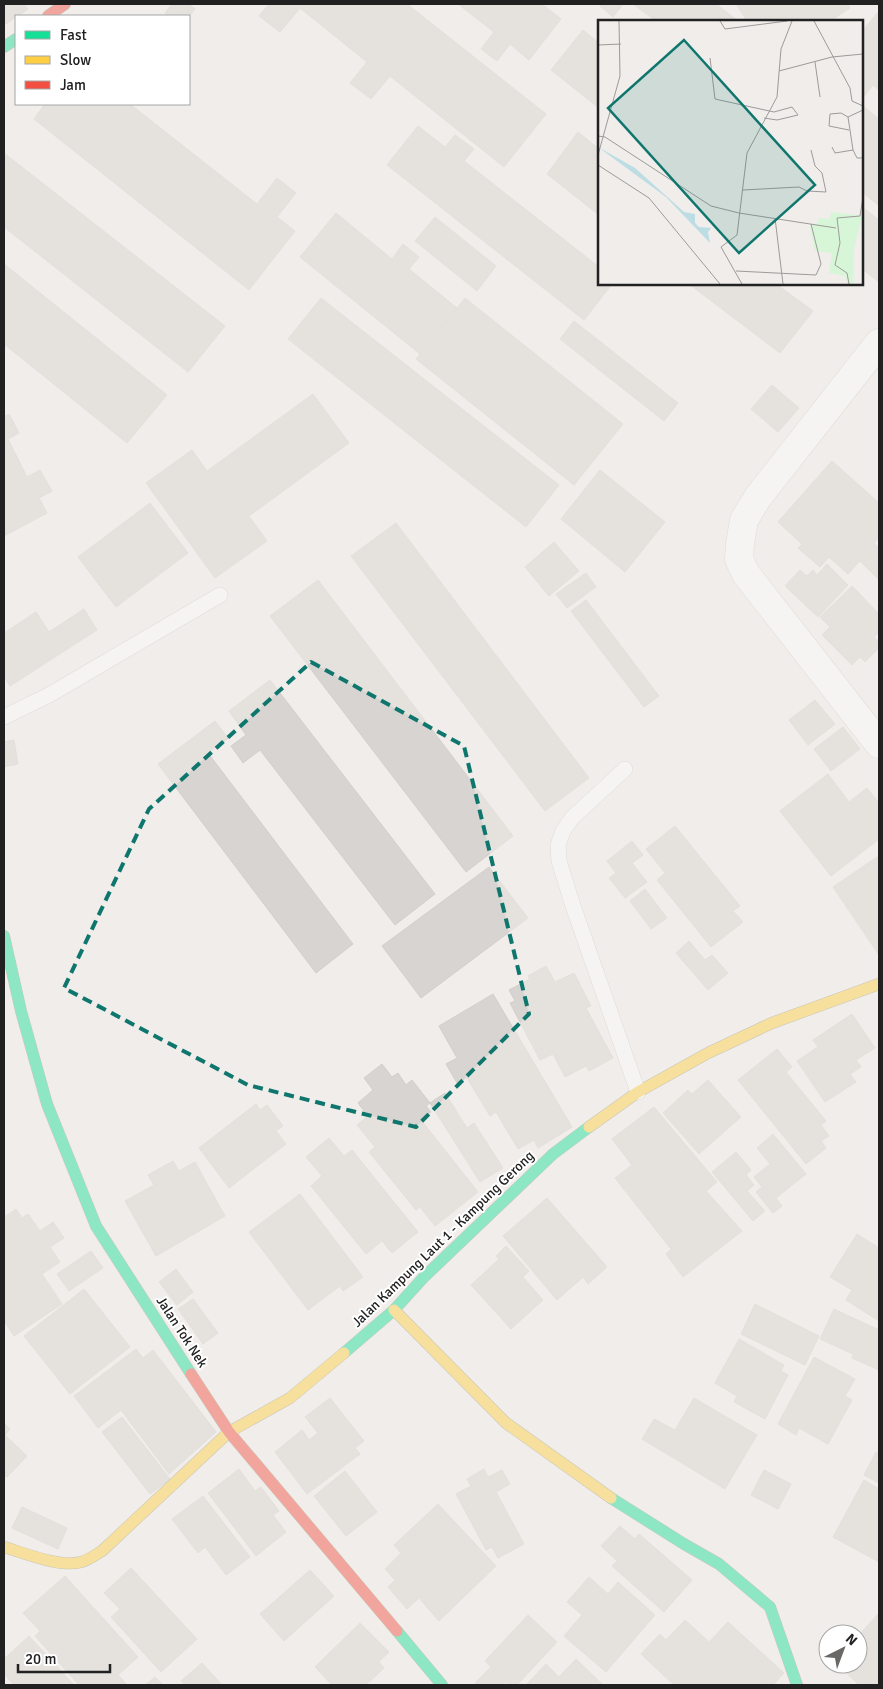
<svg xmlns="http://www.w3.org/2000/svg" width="883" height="1689" font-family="Signika,sans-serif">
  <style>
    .building { fill: #d7d4d1; stroke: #d3cfcb }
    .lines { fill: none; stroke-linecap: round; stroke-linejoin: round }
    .lane-casing { stroke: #c8c7c6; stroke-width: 16 }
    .street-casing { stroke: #c8c7c6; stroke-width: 29 }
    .fast-casing { stroke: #9a9a80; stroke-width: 12 }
    .slow-casing { stroke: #9a9a80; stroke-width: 12 }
    .jam-casing { stroke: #9a9a80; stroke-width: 12 }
    .lane { stroke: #fdfcfc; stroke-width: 15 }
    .street { stroke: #fdfcfc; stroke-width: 28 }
    .fast { stroke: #16e098; stroke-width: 11 }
    .slow { stroke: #ffcf43; stroke-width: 11 }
    .jam { stroke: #f24e42; stroke-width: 11 }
    .marked { fill: none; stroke: #0f766e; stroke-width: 4; stroke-dasharray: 10 6; stroke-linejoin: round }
    .labels { text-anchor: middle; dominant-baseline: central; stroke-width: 4; stroke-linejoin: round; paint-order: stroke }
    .street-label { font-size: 14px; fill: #212121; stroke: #fff }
    .inset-road { fill: none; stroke: #9d9b9a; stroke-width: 1 }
    .view { fill: #0f766e; fill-opacity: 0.15; stroke: #0f766e; stroke-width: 2.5 }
    .inset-edge { fill: none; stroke: #212121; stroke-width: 2.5 }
  </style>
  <rect width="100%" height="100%" fill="#f0edea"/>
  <path class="building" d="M4 4H24L28 9 4 25Z
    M172 4H188L195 9 189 16H169L165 13Z
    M269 4H407L546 114 504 167 390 76 371 99 350 83 367 62 300 8 280 32 259 16Z
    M458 4H542L561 19 529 60 510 44 497 61 481 49 494 32Z
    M602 4H623L613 17 600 6Z
    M633 4H716L738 21H656Z
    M736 4H847L850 8 830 21H747Z
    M877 13 879 14V90L873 85 862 99V32Z
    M583 30 599 43V108L551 70Z
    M45 104H130L257 204 277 178 296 193 277 217 295 231 249 290 34 119Z
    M862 105 879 119V206L862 192Z
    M418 126 445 147 455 135 474 149 464 161 599 267V284H612L584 320 387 165Z
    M578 132 599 149V215L547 174Z
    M4 153 225 326 188 372 4 227Z
    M862 207 879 220V282L862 269Z
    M336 213 392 259 403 244 419 257 409 269 457 308 420 354 300 257Z
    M435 217 496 266 477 291 415 241Z
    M4 264 167 395 127 443 4 344Z
    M689 284H776L813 311 780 353Z
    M321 298 559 485 526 527 288 339Z
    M465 298 623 424 574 485 416 359Z
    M574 321 678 403 664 421 560 339Z
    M772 385 799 408 778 432 751 409Z
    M313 394 349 443 249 516 267 541 215 578 146 483 192 450 207 471Z
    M9 414 19 433 8 439 27 477 40 470 52 491 39 498 47 513 4 536V417Z
    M832 461 879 503V537L874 543 879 548 878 579 860 561 848 574 829 557 820 567 798 548 802 544 778 522Z
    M600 470 665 522 625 572 561 519Z
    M150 503 188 553 116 607 78 557Z
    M396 523 589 778 545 811 351 556Z
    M554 542 579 571 549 596 525 567Z
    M827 564 848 585 818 617 785 586 800 570 807 576 813 570 817 575Z
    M586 573 596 587 567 608 556 594Z
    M318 580 513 836 466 872 270 616Z
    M852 586 879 614V632L874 637 879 642V648L865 662 860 657 852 665 822 635 830 627 820 617Z
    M586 600 659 696 644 707 571 611Z
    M84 609 97 630 10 686 4 676V633L36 612 49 632Z
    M270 680 435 894 395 925 260 750 243 763 231 746 246 735 229 711Z
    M815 700 835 724 808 745 789 720Z
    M215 721 228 738 208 753 353 944 316 973 158 764Z
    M843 727 860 749 831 771 814 749Z
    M14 740 18 764 4 767V742Z
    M828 774 849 802 867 788 879 803V839L831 876 780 811Z
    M675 826 740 906 733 911 743 922 711 947 657 880 665 873 646 849Z
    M632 841 643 855 632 863 647 882 625 898 609 878 616 873 607 861Z
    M877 857 879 860V955L833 887Z
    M489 867 528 918 421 998 382 946Z
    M645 889 667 918 651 929 630 901Z
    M689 941 705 960 712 955 728 973 708 990 676 953Z
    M546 966 555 982 574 973 591 1006 586 1008 613 1058 589 1071 586 1066 565 1077 553 1054 540 1060 510 1003 515 1001 509 990 530 979 528 976Z
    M493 994 572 1127 538 1148 534 1140 518 1149 496 1112 490 1116 467 1078 457 1083 446 1064 457 1058 439 1026Z
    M852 1014 875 1048 856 1060 861 1067 850 1074 856 1082 825 1102 797 1061 818 1047 813 1040Z
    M777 1049 792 1067 786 1072 826 1121 821 1125 829 1136 821 1141 826 1148 806 1164 738 1080Z
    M382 1064 392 1077 398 1073 406 1085 412 1080 430 1103 426 1106 431 1112 421 1120 478 1192 435 1226 420 1207 416 1210 369 1152 375 1147 357 1125 368 1116 358 1103 373 1090 364 1078Z
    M708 1080 741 1117 699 1154 663 1113 688 1090 692 1094Z
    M445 1093 467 1128 474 1123 503 1168 480 1182 430 1103Z
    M256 1104 260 1110 267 1105 283 1126 276 1131 286 1144 229 1188 199 1148Z
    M654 1107 717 1182 706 1191 742 1231 683 1277 666 1254 671 1249 615 1178 632 1165 612 1139Z
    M773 1134 806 1174 776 1198 782 1206 773 1213 756 1192 762 1187 754 1177 770 1164 757 1148Z
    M329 1138 344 1156 352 1150 418 1232 392 1253 382 1241 366 1254 311 1186 322 1176 306 1157Z
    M736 1152 751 1170 746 1175 754 1185 747 1191 765 1211 753 1221 712 1172Z
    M173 1161 179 1171 195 1162 225 1216 156 1256 125 1201 154 1185 148 1175Z
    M300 1194 363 1277 343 1291 340 1286 308 1310 249 1232Z
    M547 1198 607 1267 588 1284 583 1277 557 1300 503 1236Z
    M16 1209 22 1218 28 1214 40 1231 53 1222 64 1238 50 1247 60 1262 42 1274 62 1304 14 1336 4 1321V1217Z
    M857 1234 879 1248V1321L846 1300 852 1290 830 1277Z
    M506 1246 529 1271 523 1277 543 1300 511 1329 471 1285 499 1259 496 1256Z
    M91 1251 103 1268 69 1291 57 1274Z
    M176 1269 193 1292 177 1305 159 1282Z
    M84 1289 130 1347 70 1394 24 1336Z
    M193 1299 218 1333 203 1344 178 1309Z
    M755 1304 819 1336 805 1365 741 1334Z
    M834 1309 879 1330V1370L852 1358 853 1354 820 1339Z
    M739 1339 784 1365 781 1371 788 1375 765 1419 734 1402 737 1396 715 1383Z
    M136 1349 143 1358 153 1350 216 1432 169 1474 121 1410 98 1428 74 1396Z
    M814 1357 855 1379 845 1396 852 1400 828 1444 799 1428 796 1435 778 1424Z
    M330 1398 364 1441 355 1448 360 1454 307 1494 275 1452 302 1430 309 1440 318 1433 305 1417Z
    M694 1398 757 1435 725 1489 642 1439 654 1419 675 1430Z
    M122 1417 170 1479 150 1494 102 1432Z
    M4 1423 10 1429 5 1435 27 1456 7 1477 4 1475Z
    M876 1452 879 1454V1483L864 1475Z
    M239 1469 255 1491 261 1487 279 1511 273 1515 286 1532 256 1556 208 1493Z
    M484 1469 488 1477 502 1470 510 1484 496 1492 524 1544 498 1558 492 1547 486 1550 456 1494 471 1486 467 1479Z
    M764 1470 791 1484 778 1509 751 1495Z
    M345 1471 377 1512 346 1536 314 1496Z
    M864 1480 879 1489V1562L833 1537Z
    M203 1496 250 1557 226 1575 205 1547 198 1553 172 1519Z
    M438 1504 496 1566 439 1621 419 1598 407 1609 388 1587 395 1580 385 1569 401 1553 394 1545Z
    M22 1507 67 1528 58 1549 12 1528Z
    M620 1526 635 1539 639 1534 692 1580 664 1612 612 1566 617 1561 601 1546Z
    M131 1568 197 1639 161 1672 111 1617 120 1609 104 1593Z
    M310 1570 334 1596 284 1641 260 1614Z
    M65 1576 138 1657 118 1675 127 1685H79L35 1636 40 1631 23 1613Z
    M589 1577 608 1594 618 1582 655 1615 606 1672 564 1636 582 1615 567 1602Z
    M879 1613V1685H859L837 1664H858V1636Z
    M528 1615 557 1642 517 1685H509L505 1682 503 1685H477L475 1683 491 1667 485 1661Z
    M685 1620 709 1642 728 1622 784 1673 773 1685H674L641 1654 660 1634 666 1640Z
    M360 1623 389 1652 379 1662 384 1668 366 1685H332L315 1667Z
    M29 1636 74 1685H14L4 1674V1659Z
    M576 1659 603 1685H526L546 1664 559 1677Z
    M202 1663 222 1685H185L181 1681Z
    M155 1677 163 1685H145Z"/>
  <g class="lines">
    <defs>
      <path id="lane" d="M4 717 49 695 220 595
        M625 769 572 818 563 831 558 845 559 861 572 903 638 1092"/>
      <path id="street" d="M879 343 758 497 744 520 740 544 739 559 746 574 879 744"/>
      <path id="fast" d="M4 47 16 39
        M4 936 21 1011 47 1104 96 1226 191 1374
        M344 1353 394 1310 423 1278 553 1154 589 1127
        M611 1498 684 1544 719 1564 770 1607 797 1685
        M397 1631 442 1685"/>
      <path id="slow" d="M589 1127 638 1092 708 1053 772 1023 879 984
        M394 1310 506 1423 611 1498
        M4 1547C24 1553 60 1568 81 1562 89 1560 95 1555 102 1551L229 1432 290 1398 344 1353"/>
      <path id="jam" d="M48 16 65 4
        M191 1374 229 1432 397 1631"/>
    </defs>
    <use href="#lane" class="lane-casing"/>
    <use href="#street" class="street-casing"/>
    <use href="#fast" class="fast-casing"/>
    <use href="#slow" class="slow-casing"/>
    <use href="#jam" class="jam-casing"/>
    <use href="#lane" class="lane"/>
    <use href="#street" class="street"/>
    <use href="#fast" class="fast"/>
    <use href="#slow" class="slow"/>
    <use href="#jam" class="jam"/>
  </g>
  <path d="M0 0H883V1689H0ZM311 662 464 746 529 1014 416 1127 248 1085 64 988 149 809Z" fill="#f0edea" fill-opacity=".55" fill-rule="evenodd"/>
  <path class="marked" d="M311 662 464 746 529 1014 416 1127 248 1085 64 988 149 809Z"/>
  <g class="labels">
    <g class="street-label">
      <text transform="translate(443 1239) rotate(-44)">Jalan Kampung Laut 1 - Kampung Gerong</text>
      <text transform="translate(182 1332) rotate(57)">Jalan Tok Nek</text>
    </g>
  </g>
  <g transform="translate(598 20)">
    <rect width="265" height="265" fill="#f0edea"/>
    <path d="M233 192 264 196 256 229 255 264H249L248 256 231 253 234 233 217 231 212 206 220 203 221 198 232 199Z" fill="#d7f6d7"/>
    <path d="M0 127 37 148 86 192 97 194V203L101 207 113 208 110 212 112 223 68 177Z" fill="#bcdde4"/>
    <path class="inset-road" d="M122 1 127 9 189 1M216 1 252 68 254 81 265 86M0 25 23 24M112 38 117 79 176 92 194 87 200 95 179 100 166 98M217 42 222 77M181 51 234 37 265 34M250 97 243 93 232 94 231 106 251 110M0 116 7 117 113 186 141 193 238 208M234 127 237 133 255 130M0 135 22 56 21 1M265 138H259L255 130 250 97 265 90M0 145 51 178 122 264M145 170 201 167 209 171 228 172 224 153 217 146 213 130M177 198 185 264M138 251 218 255 223 244 213 204M144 264 123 227 139 215 149 133 179 77 183 29 194 1M251 264 249 253 237 245 242 223 239 198 262 196 265 177"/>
    <path class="view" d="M86 20 217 165 141 233 10 88Z"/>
    <rect width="265" height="265" class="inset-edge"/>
  </g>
  <rect width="883" height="1689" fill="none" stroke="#212121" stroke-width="10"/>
  <rect x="15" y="15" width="175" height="90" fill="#ffffff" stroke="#a6a6a6"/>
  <rect x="25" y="31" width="25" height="8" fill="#16e098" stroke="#a6a6a6"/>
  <text x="60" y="40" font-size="15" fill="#212121">Fast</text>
  <rect x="25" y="56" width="25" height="8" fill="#ffcf43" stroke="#a6a6a6"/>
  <text x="60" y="65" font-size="15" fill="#212121">Slow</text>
  <rect x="25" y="81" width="25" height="8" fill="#f24e42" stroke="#a6a6a6"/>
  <text x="60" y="90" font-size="15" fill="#212121">Jam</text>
  <g transform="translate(843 1649) rotate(42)"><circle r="24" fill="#ffffff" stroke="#a6a6a6"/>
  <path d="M0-4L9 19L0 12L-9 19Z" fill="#696867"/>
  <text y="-8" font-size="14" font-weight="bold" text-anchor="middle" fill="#212121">N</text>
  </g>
  <path d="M18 1664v8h92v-8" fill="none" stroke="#212121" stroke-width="2.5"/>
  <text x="25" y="1664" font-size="15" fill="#212121" stroke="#ffffff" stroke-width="4" paint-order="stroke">20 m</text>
</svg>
